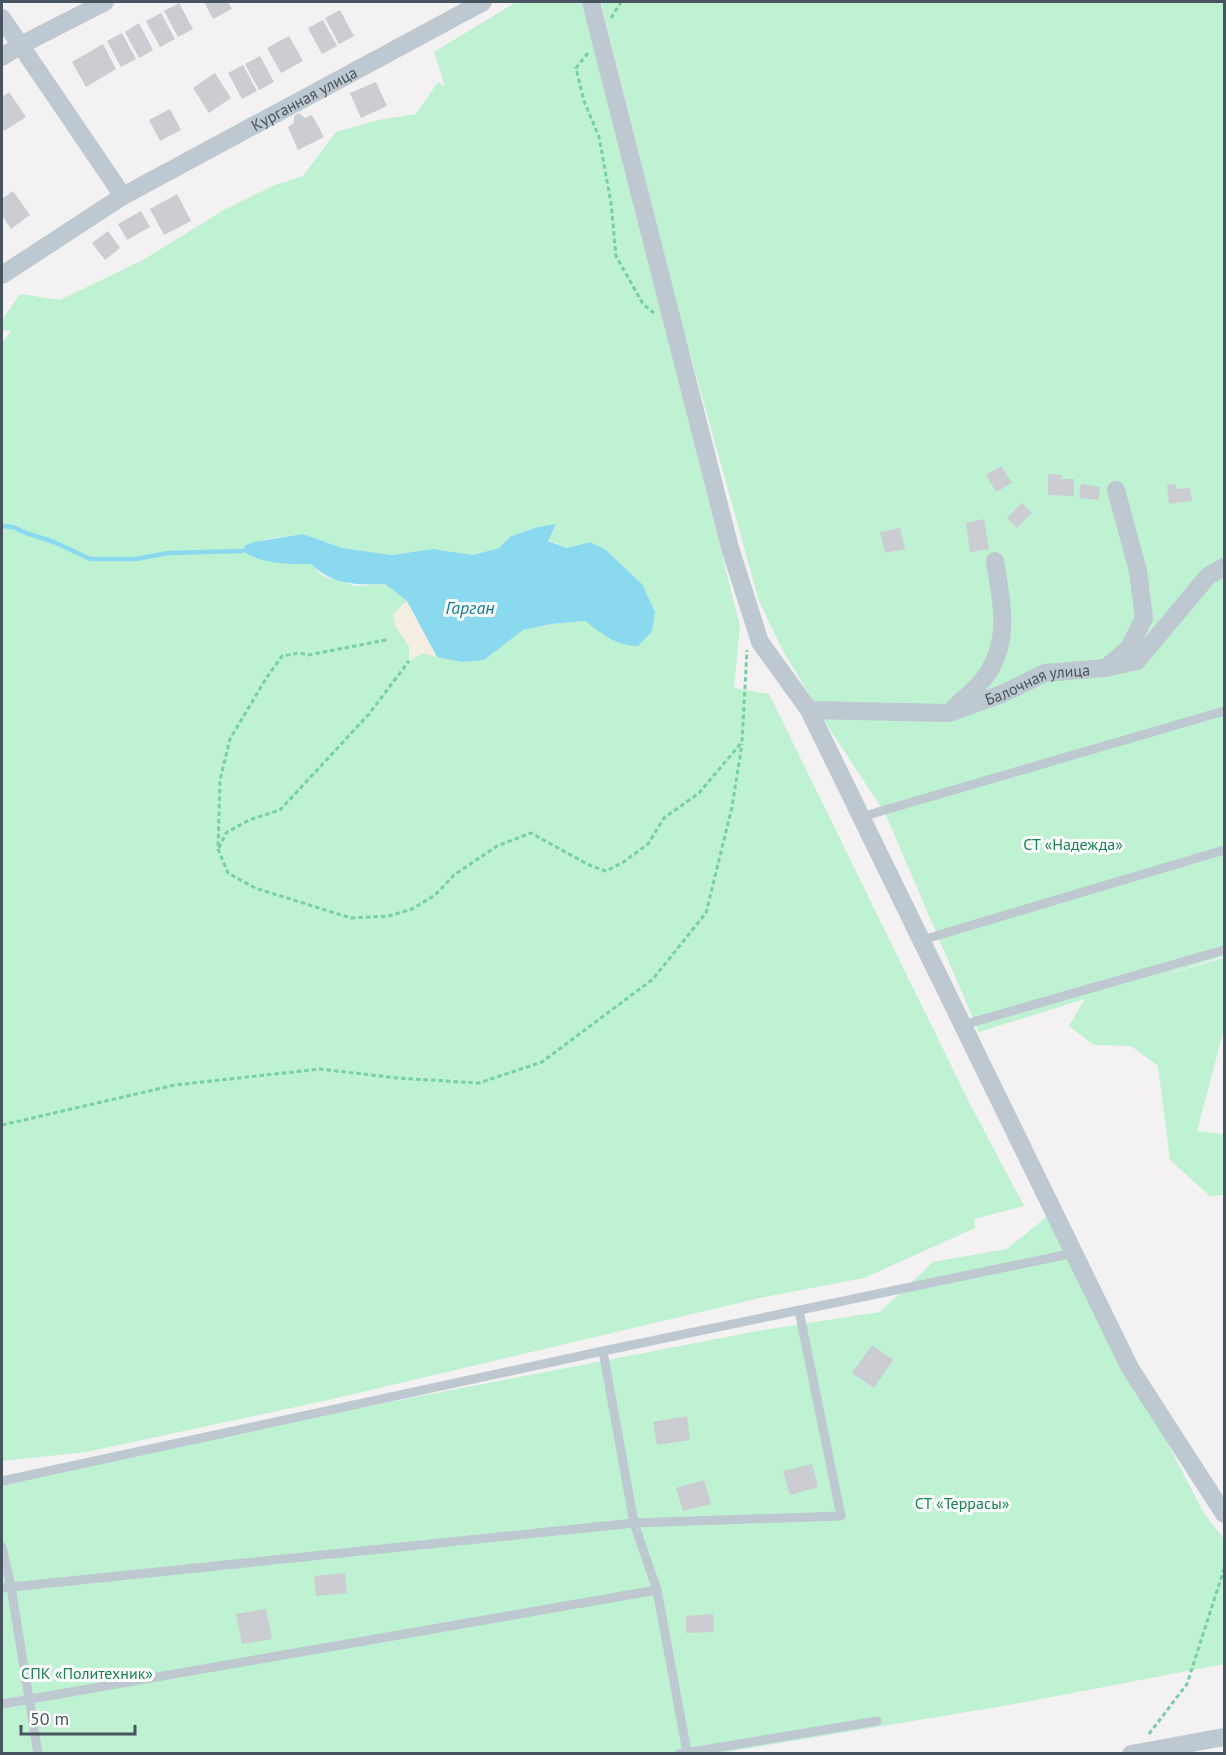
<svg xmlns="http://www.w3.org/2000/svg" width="1226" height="1755" font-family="'PT Sans',sans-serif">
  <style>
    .green { fill: #bff1d3; fill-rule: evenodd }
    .sand { fill: #f4eee2 }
    .water { fill: #8bd9ef }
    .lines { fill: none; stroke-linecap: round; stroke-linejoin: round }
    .stream { stroke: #8bd9ef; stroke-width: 4.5 }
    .building { fill: #cbcdd3 }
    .path { stroke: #76d0a4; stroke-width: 3; stroke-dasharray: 4.5 3; stroke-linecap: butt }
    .lane { stroke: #bec8d0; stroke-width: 9 }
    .street { stroke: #bec8d0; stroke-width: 18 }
    .labels { text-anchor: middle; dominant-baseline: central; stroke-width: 6; stroke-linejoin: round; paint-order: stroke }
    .street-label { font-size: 16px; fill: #48545f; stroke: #fff }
    .park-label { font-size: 16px; fill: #15844d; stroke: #fff }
    .water-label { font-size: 18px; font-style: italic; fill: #0a7a99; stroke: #fff }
  </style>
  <rect width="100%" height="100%" fill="#f3f1f1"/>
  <path class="green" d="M516 2H583L740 626 734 688 769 694 969 1102 1024 1206 974 1219 975 1228 864 1278 760 1298 328 1400 86 1452 2 1461V343L11 331 2 330V320L20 294 60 300 143 260 224 210 275 185 303 176 336 132 378 120 416 114 438 82 445 87 434 52ZM556 525 548 540 567 548 590 542 605 549 642 584 604 635 586 621 551 624 522 630 484 660 437 657 423 653 409 660V646L396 627 393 614 407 601 385 584 356 586 323 576 311 564 246 545 267 539 303 534 342 548 392 555 433 549 473 555 499 548 511 536 538 527Z
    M601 2H1224V956L1158 977 1224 958V1029L1197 1131 1224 1134V1195L1210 1196 1170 1160 1158 1066 1131 1046 1094 1045 1069 1026 1085 999 979 1032 885 813 829 728 781 647 759 601 681 321Z
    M1050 1214 1203 1512 1224 1539V1664L1009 1705 720 1753 2 1754V1477L763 1330 880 1312 933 1262 1007 1249Z"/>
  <path class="sand" d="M407 601 437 657 423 653 409 661V646L396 627 393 614Z"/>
  <path class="water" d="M556 524 548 541 567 548 590 542 605 549 642 584 655 612 652 631 638 646C615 646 603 634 585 621L551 624 523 630 484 660 462 662 437 657 407 601 385 584C355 585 333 585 311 564 287 564 262 564 242 551L246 545 254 542 303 534 342 548 392 555 433 549 473 555 499 548 511 536 538 527Z"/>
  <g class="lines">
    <path class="stream" d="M2 526 13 527 26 533 54 542 90 559H136L168 553 242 551"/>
  </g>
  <path class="building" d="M204 2H228L232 9 213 19Z
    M179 3 193 29 178 37 164 11Z
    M340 10 354 36 339 44 325 18Z
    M161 13 175 39 160 47 146 21Z
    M323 20 337 46 322 54 308 28Z
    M139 23 153 50 139 58 125 32Z
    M122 33 136 59 121 67 107 41Z
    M289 36 303 61 281 73 267 48Z
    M103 44 116 69 86 87 72 62Z
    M260 56 274 82 259 90 245 64Z
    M243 65 257 91 242 99 228 73Z
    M215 73 231 98 209 113 193 88Z
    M376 82 387 106 361 118 350 93Z
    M9 92 26 117 4 131 2 127V97Z
    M170 109 181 130 160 141 149 120Z
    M299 113 305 118 312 115 324 137 298 150 288 127 294 123V116Z
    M13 191 30 215 11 229 2 215V199Z
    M177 194 191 221 164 235 150 209Z
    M141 211 150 227 127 240 118 224Z
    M108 231 120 248 105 260 92 243Z
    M1001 466 1012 483 996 492 986 475Z
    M1048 474 1062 475 1061 479H1074V496L1048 495Z
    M1081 484 1100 487 1098 500 1079 498Z
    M1176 484V489L1190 488 1192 501 1169 504 1167 485Z
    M1022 503 1032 513 1017 528 1007 518Z
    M984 519 989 549 970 552 966 523Z
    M900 528 905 549 885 553 880 532Z
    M872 1345 893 1360 874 1388 852 1373Z
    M687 1416 690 1440 657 1445 653 1422Z
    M812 1464 818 1487 790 1495 783 1471Z
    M704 1480 711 1504 683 1511 676 1488Z
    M345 1573 347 1593 316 1596 314 1576Z
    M266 1609 272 1639 242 1644 236 1614Z
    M713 1614 714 1632 686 1633V1616Z"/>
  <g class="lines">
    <path class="path" d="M611 18 621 2
      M588 53 576 68 584 101 599 137 611 203 616 256 643 304 654 313
      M386 640 308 655 300 653 282 656 267 677 230 739 220 780 218 849 228 873 255 888 351 918 389 916 412 909 435 895 454 875 497 846 531 833 589 865 606 871 622 863 648 844 664 818 699 793 742 742 747 650
      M219 848 226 833 249 820 280 810 369 714 409 661
      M2 1125 175 1085 320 1069 397 1078 479 1083 542 1062 653 979 706 913 732 807 742 744
      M1149 1734 1187 1684 1224 1569"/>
    <path class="lane" d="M861 817 1224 711
      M922 940 1224 850
      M963 1025 1224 950
      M603 1351 634 1523 657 1590 687 1752
      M2 1481 603 1351 1074 1253
      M2 1547 11 1587 38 1754
      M2 1588 634 1523 841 1516 799 1311
      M2 1704 657 1590
      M679 1754 877 1721"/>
    <g class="street">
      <path d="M591 2 730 548 760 642 809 710 1130 1368 1224 1514"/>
      <path d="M2 18 123 196"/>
      <path d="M2 57 21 45 105 2"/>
      <path id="s1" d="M2 275 123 196 483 2"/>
      <path d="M1109 665 1129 648 1144 618 1138 571 1116 490"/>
      <path id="s2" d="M809 710 949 713 1002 694 1045 673 1105 668 1137 661 1208 576 1224 567"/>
      <path d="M952 710C964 698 979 687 988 673 1011 636 1001 601 995 561"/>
      <path d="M1131 1754 1224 1737"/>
    </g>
  </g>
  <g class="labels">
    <g class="street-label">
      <text stroke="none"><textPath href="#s1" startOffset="350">Курганная улица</textPath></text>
      <text stroke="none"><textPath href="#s2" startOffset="234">Балочная улица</textPath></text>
    </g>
    <g class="park-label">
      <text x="1073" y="844">СТ «Надежда»</text>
      <text x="962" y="1503">СТ «Террасы»</text>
      <text x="87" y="1673">СПК «Политехник»</text>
    </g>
    <g class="water-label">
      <text x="470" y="607">Гарган</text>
    </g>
  </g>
  <rect width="1226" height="1755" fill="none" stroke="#48545f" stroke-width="6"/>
  <path d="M21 1725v9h114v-9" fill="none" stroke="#48545f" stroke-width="3"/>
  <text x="30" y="1725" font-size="18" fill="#48545f" stroke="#ffffff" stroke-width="4.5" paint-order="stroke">50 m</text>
</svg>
